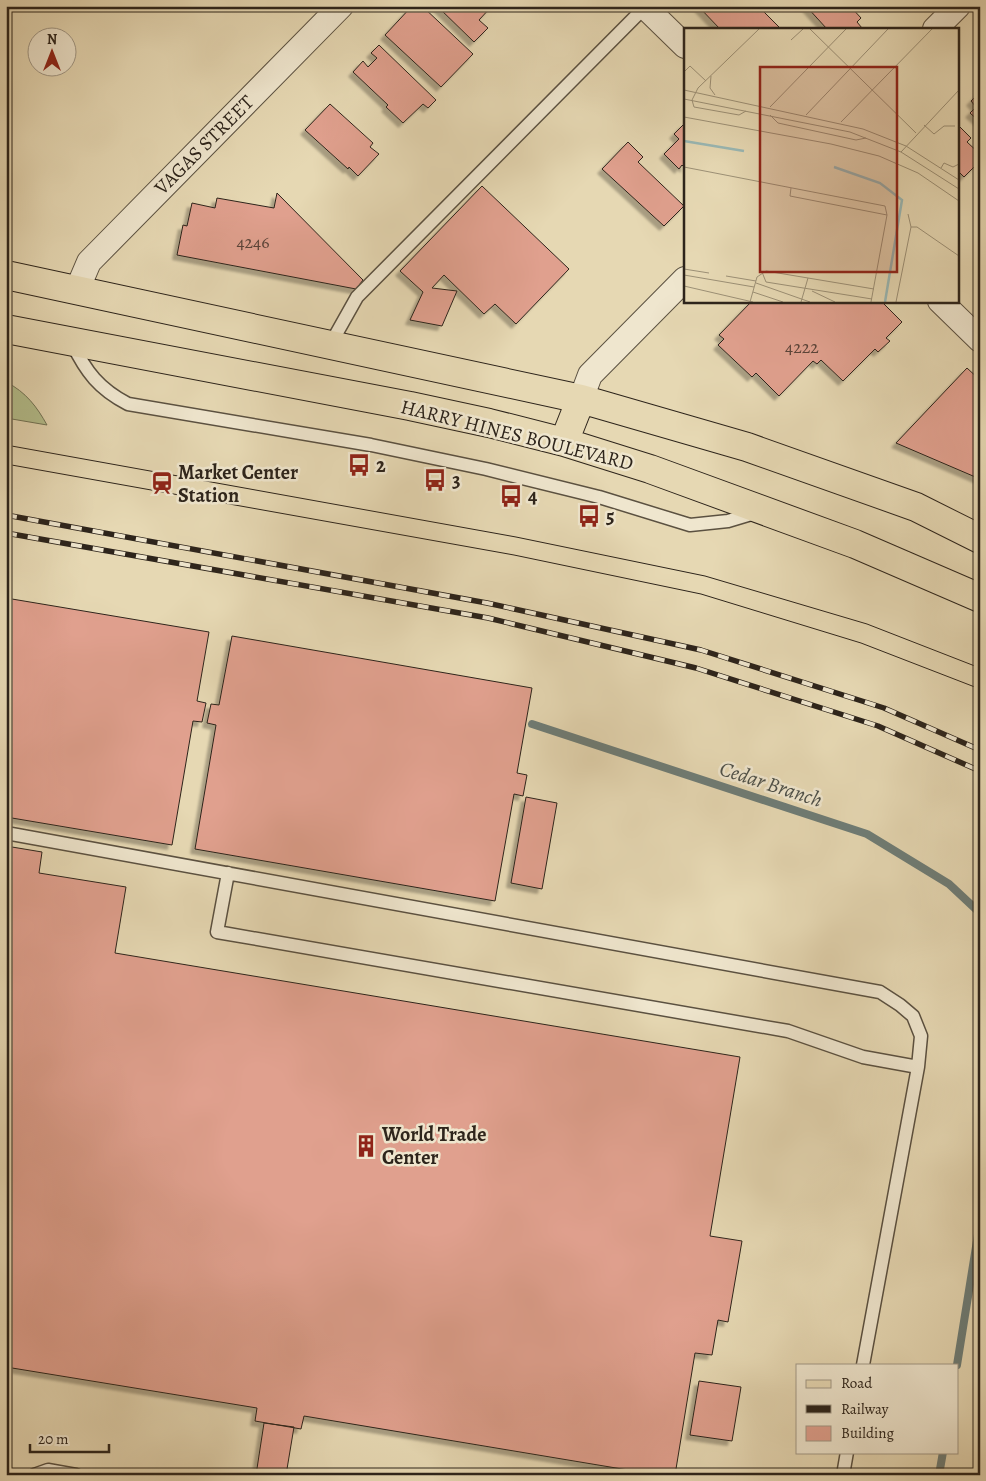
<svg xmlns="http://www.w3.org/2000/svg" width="986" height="1481" font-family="Alegreya,serif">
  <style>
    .green { fill: #b4bf8d; stroke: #707254 }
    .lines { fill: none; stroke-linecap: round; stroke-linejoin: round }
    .stream { stroke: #6e7d77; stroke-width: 8 }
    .building { fill: #e0a08e; stroke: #2d241b; filter: url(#shadow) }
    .lane-casing { stroke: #5b5141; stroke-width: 15 }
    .street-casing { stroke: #5b5141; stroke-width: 26 }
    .primary-casing { stroke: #2d241b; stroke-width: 30 }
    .lane { stroke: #efe6ce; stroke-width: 12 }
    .street { stroke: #efe6ce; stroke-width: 24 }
    .primary { stroke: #e6d8b3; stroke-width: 28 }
    .tram { stroke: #2d241b; stroke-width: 1 }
    .rail-casing { stroke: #2d241b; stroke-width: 5.5 }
    .rail { stroke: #efe6ce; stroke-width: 4; stroke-dasharray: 11; stroke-linecap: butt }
    .labels { text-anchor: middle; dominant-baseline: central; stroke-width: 5; stroke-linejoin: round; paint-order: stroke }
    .number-label { font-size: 18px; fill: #5a4338 }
    .street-label { font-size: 20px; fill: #2d241b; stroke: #efe6ce }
    .poi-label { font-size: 20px; font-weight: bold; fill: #2d241b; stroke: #efe6ce; text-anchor: start }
    .water-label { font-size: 21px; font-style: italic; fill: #4d5049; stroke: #efe6ce }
    .inset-river { fill: none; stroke: #99b8b5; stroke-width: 2.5 }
    .inset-road { fill: none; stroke: #9c9076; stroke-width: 1 }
    .view { fill: #8f2418; fill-opacity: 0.15; stroke: #8f2418; stroke-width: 2.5 }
    .inset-edge { fill: none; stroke: #2d241b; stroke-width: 2.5 }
  </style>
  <defs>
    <filter id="shadow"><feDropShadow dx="-4.5" dy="4.5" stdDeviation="1" flood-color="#0004"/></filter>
  </defs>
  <rect width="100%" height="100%" fill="#e6d8b3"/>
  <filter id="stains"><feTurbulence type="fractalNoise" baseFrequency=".004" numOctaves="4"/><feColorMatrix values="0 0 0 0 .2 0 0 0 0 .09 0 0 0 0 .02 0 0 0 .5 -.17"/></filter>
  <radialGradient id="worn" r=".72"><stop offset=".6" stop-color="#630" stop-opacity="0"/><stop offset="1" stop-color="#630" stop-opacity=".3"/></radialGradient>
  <path class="green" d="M6 382C26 392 37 407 47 425L6 418Z"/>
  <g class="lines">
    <path class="stream" d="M532 724 867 834 949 884 980 913
      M957 1365 980 1222
      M939 1475 943 1452"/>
  </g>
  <path class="building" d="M412 6H422L473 54 441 87 385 35Z
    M437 6H492L479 20 488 28 474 42Z
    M698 6H758L781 29H720Z
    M806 6H850L861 18 857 22 862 28 827 29Z
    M379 45 436 100 428 108 423 104 403 123 386 107 388 105 353 72 363 61 368 67 377 58 371 53Z
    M980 92V122L970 113 976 107 971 101Z
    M330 104 373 143 370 147 379 154 358 176 349 167 348 169 305 130Z
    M685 123V168L682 165 679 169 664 154 679 139 674 134Z
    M957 124 971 138 967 142 980 154V161L964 177 957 170Z
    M628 142 643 157 638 162 684 206 664 226 602 169Z
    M482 186 569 269 516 324 495 304 484 314 444 275 432 288 457 291 442 326 410 320 423 292 400 271Z
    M277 193 363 280 356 289 177 255 183 225 187 226 192 203 215 208 217 198 274 208Z
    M752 301H881L902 322 886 338 890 341 878 352 875 349 843 381 821 360 817 364 813 361 779 396 756 373 752 377 718 345 724 339 719 335Z
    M967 368 980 380V479L896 443Z
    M6 598 209 632 197 701 206 703 202 722 193 721 172 845 6 817Z
    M232 636 532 688 517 773 527 775 523 796 514 794 495 901 195 849 216 725 207 723 211 704 219 705Z
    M526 797 557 803 542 889 511 883Z
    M6 846 42 852 39 873 126 887 115 953 740 1057 710 1236 742 1241 728 1322 718 1320 712 1355 695 1353 675 1475H658L304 1416 301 1429 255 1421 257 1408 6 1367Z
    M699 1381 741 1387 732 1441 690 1435Z
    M264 1423 294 1427 286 1475H256Z"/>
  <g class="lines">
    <defs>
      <path id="lane" d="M72 343C86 372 99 389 128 404L371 445 486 469 599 497 690 525 728 521 758 512
        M330 345 357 297 646 6
        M6 833 880 992 900 1005 913 1016 921 1036 918 1067 863 1365
        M228 873 217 932 788 1031 863 1057 918 1067
        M34 1475 48 1470 76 1475
        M843 1475 847 1452"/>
      <path id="street" d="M644 6 685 46
        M935 29 958 6
        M77 290 89 262 341 6
        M940 301 980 340
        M581 399 590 375 685 279"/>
      <path id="primary" d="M6 275 581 399 747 447 916 507 980 539
        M6 329 410 406 489 423 564 442 650 469 855 544 980 598
        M564 442 581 399"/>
    </defs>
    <use href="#lane" class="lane-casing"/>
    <use href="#street" class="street-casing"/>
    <use href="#primary" class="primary-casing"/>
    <use href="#lane" class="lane"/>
    <use href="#street" class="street"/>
    <use href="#primary" class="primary"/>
    <path class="tram" d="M6 445 516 537 705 576 867 624 980 668
      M6 464 514 555 701 594 861 643 980 689"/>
    <defs>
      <path id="rail" d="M6 515 487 603 701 650 884 708 980 750
        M6 533 488 618 696 668 878 726 980 771"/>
    </defs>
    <use href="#rail" class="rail-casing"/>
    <use href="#rail" class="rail"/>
  </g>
  <defs>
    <symbol id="bus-bare" viewBox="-9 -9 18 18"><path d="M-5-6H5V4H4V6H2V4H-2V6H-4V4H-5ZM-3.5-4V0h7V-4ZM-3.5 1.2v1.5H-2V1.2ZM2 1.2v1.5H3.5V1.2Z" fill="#8f2418" stroke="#efe6ce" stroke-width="2.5" paint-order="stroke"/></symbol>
    <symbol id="station-bare" viewBox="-9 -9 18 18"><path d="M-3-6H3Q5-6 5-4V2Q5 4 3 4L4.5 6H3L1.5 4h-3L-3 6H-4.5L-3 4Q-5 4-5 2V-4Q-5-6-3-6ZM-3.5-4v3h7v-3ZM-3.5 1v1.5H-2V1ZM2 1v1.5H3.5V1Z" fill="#8f2418" stroke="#efe6ce" stroke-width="2.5" paint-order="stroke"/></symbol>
    <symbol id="building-bare" viewBox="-9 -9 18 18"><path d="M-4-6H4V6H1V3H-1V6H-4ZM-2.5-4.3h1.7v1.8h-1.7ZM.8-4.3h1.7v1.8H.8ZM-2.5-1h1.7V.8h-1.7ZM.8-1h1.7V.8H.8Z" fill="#8f2418" stroke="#efe6ce" stroke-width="2.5" paint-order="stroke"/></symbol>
  </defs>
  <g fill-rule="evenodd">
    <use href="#bus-bare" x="343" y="449" width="32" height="32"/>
    <use href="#bus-bare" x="419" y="464" width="32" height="32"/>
    <use href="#station-bare" x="146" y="467" width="32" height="32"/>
    <use href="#bus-bare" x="495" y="480" width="32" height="32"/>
    <use href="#bus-bare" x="573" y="500" width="32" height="32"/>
    <use href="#building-bare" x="350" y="1130" width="32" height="32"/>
  </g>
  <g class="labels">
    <g class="number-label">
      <text x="253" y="242">4246</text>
      <text x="802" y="347">4222</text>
    </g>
    <g class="street-label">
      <text transform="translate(204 145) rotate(-45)">VAGAS STREET</text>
      <text transform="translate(517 435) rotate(14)">HARRY HINES BOULEVARD</text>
    </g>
    <g class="poi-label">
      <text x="376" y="465">2</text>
      <text x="178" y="472">Market Center<tspan x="178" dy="23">Station</tspan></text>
      <text x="452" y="480">3</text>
      <text x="528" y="496">4</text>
      <text x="606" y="516">5</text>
      <text x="382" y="1134">World Trade<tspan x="382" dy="23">Center</tspan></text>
    </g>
    <g class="water-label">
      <text transform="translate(771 784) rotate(18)">Cedar Branch</text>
    </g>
  </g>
  <g transform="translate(684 28)">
    <rect width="275" height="275" fill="#e6d8b3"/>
    <path class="inset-river" d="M0 113 60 123M150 139 196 155 218 172 201 274"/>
    <path class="inset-road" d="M126 1 232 105M107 12 119 1M0 44 6 38 22 53M27 48 26 60 31 67M0 62 179 101 222 118 275 152M0 71 166 104 217 124 275 161M8 72 10 79 55 87 62 83M8 72 14 60 75 1M86 79 162 1M86 87 94 95 172 112 182 110M122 87 204 1M0 89 147 116 195 128 234 145 275 173M157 94 248 1M240 97 250 106 260 98H271M217 124 275 62M0 139 201 178 203 187 187 274M257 140 260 135 269 139 275 136M107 160 106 168 203 187M227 199H233L275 228M0 241 25 245M78 244 82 254 188 271M0 247 70 259M42 248 72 253M72 255 126 274M0 258 69 274M128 263 151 274M69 264 99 274M66 274 73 249 82 243 190 261M117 274 124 250M212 274 227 199 224 186"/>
    <path class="view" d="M76 39H213V244H76Z"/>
    <rect width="275" height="275" class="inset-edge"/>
  </g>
  <rect width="986" height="1481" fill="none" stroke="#e6d8b3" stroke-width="25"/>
  <rect x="8" y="8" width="971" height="1466" fill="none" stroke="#2d241b" stroke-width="2.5"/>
  <rect x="12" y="12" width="961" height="1456" fill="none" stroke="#2d241b"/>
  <rect x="796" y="1364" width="162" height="90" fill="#efe6ce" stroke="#a19886"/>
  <rect x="806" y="1380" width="25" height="8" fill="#e6d8b3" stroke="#a19886"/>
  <text x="841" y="1388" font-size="15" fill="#2d241b">Road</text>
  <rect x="806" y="1405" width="25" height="8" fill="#2d241b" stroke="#a19886"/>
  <text x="841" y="1414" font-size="15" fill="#2d241b">Railway</text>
  <rect x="806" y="1426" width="25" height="15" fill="#e0a08e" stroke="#a19886"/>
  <text x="841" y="1438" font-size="15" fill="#2d241b">Building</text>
  <g transform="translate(52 52)"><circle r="24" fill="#efe6ce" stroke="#a19886"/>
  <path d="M0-4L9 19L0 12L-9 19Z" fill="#8f2418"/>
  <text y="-8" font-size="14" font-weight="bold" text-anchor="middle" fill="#2d241b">N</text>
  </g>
  <path d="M30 1444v8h79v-8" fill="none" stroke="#2d241b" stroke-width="2.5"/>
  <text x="38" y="1444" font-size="15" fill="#2d241b" stroke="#efe6ce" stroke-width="4" paint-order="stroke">20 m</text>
  <rect width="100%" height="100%" filter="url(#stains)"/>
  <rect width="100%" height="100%" fill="url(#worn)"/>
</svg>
